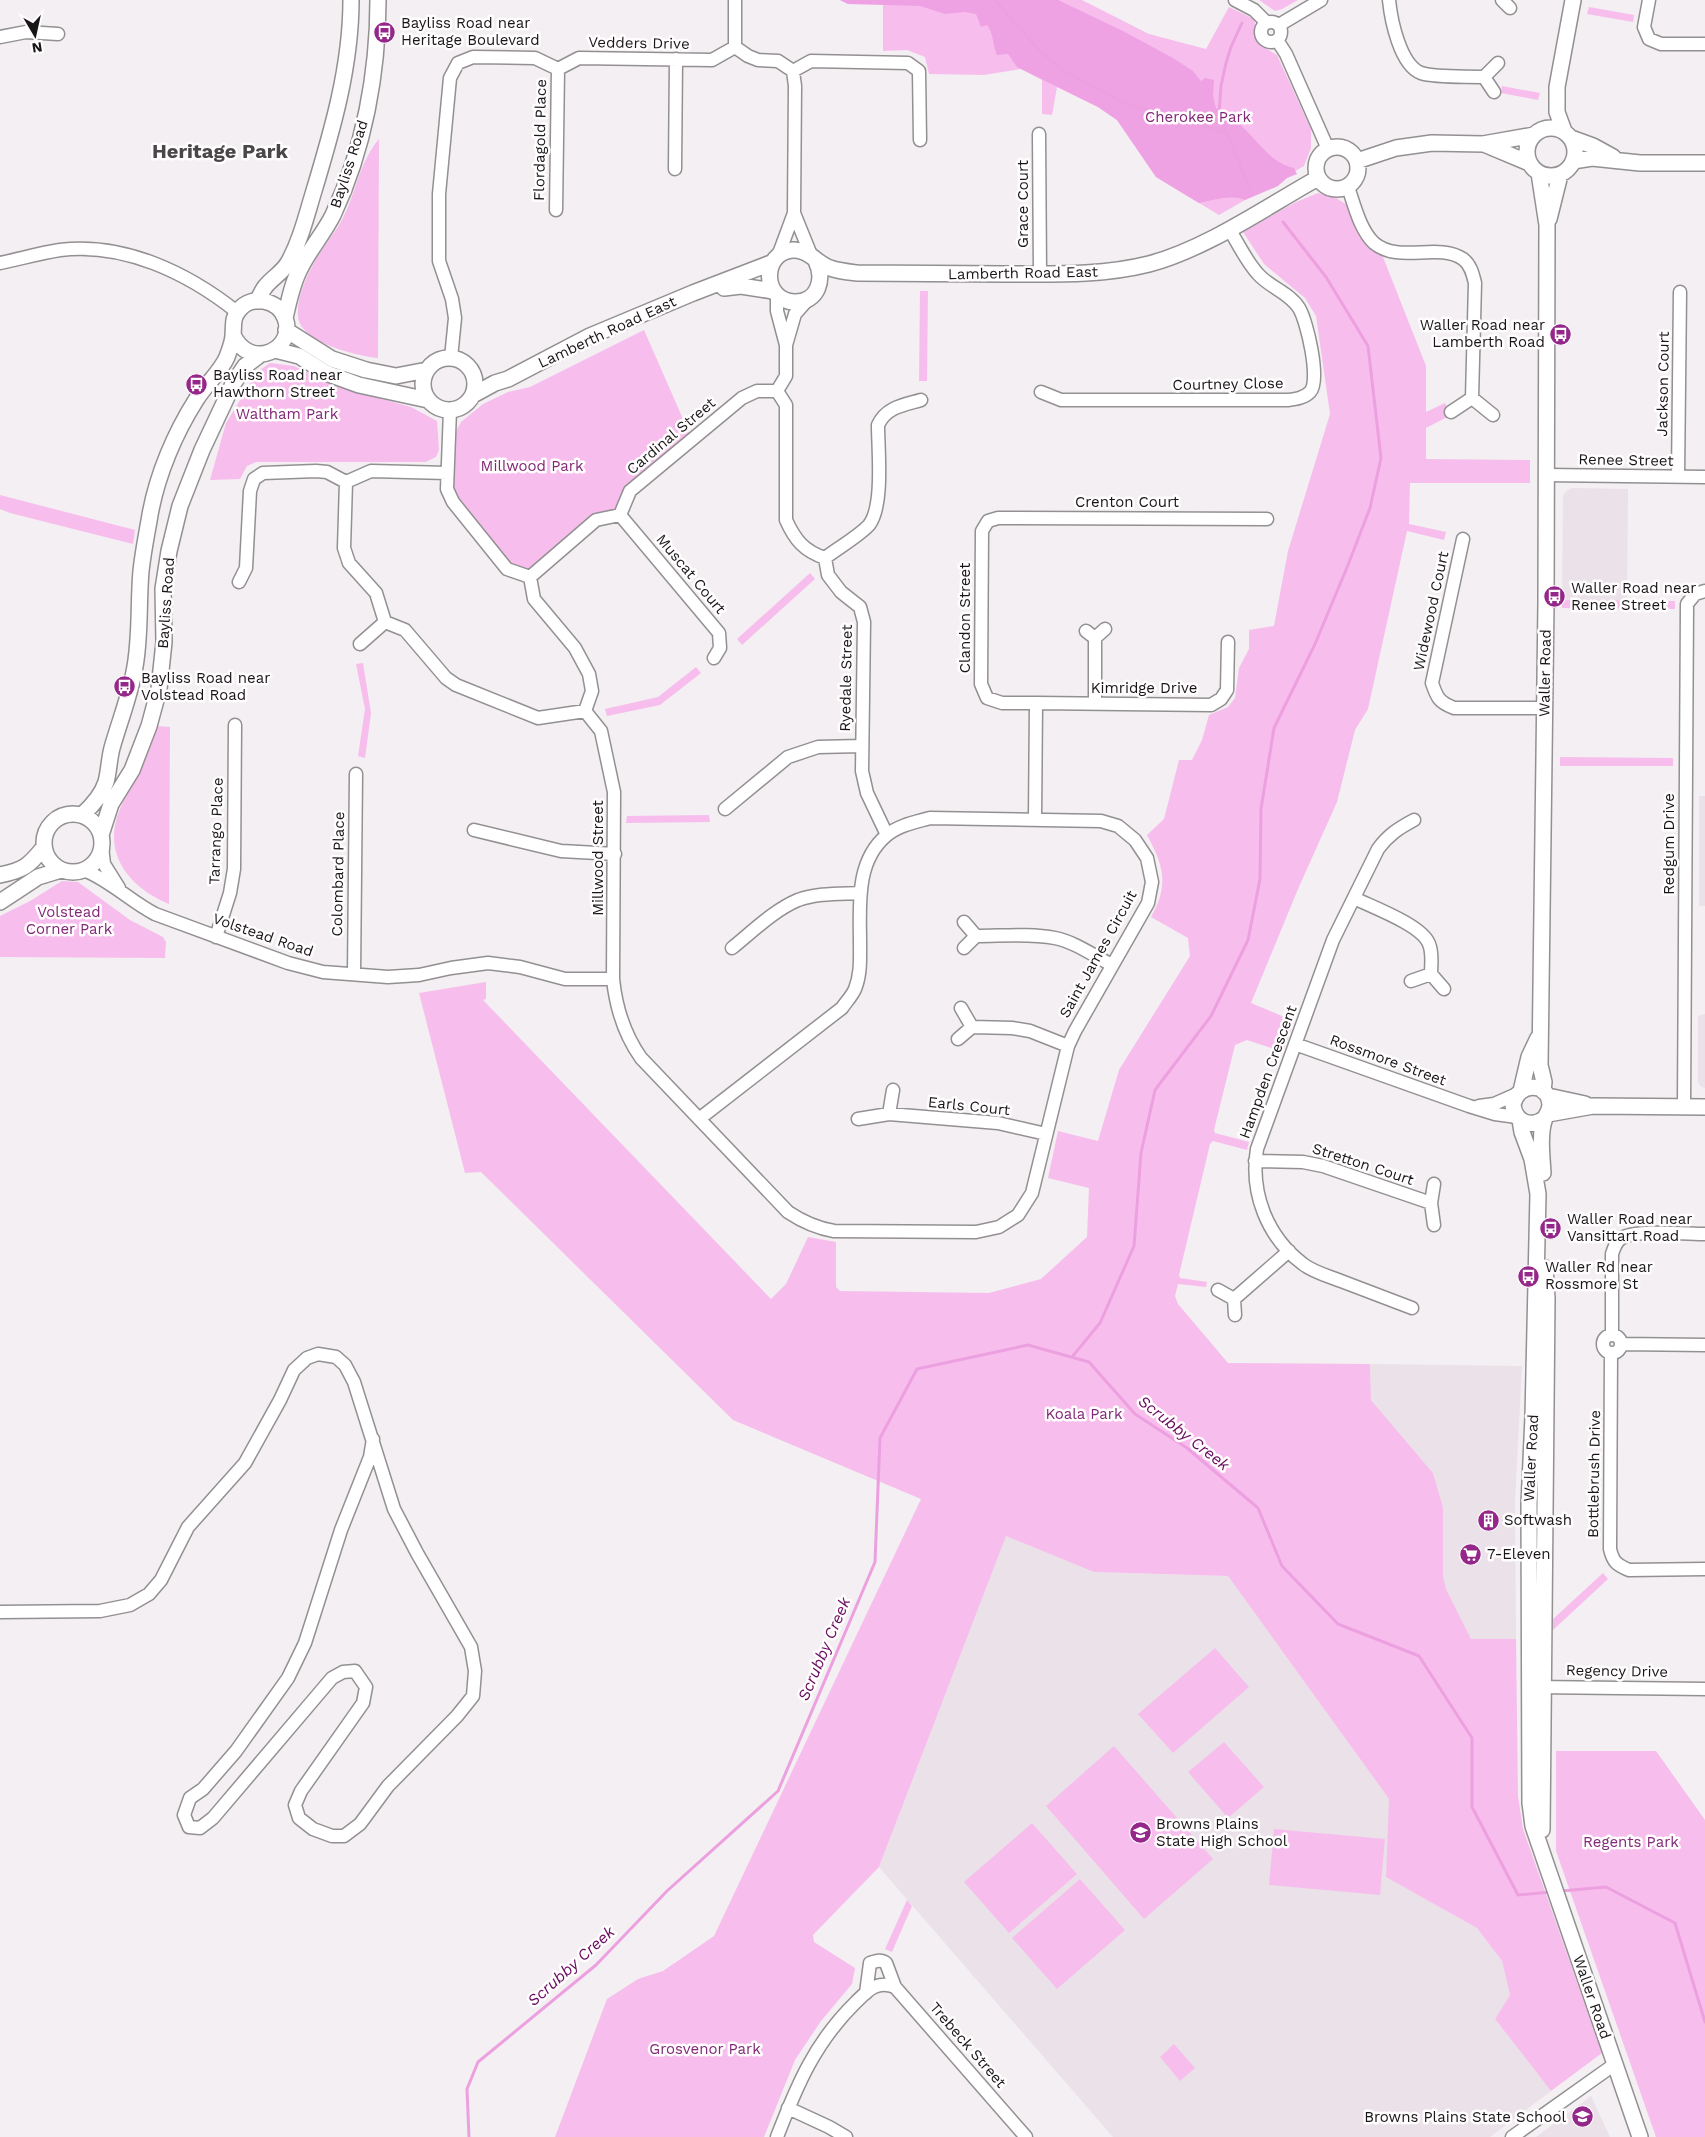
<svg xmlns="http://www.w3.org/2000/svg" width="1705" height="2137" font-family="'Work Sans',sans-serif">
  <style>
    .built { fill: #ebe1e9 }
    .green { fill: #f7beed }
    .forest { fill: #efa2e3 }
    .lines { fill: none; stroke-linecap: round; stroke-linejoin: round }
    .stream { stroke: #eda0e0; stroke-width: 3 }
    .minor-casing { stroke: #939092; stroke-width: 15 }
    .tertiary-casing { stroke: #939092; stroke-width: 18 }
    .minor { stroke: #fff; stroke-width: 12 }
    .tertiary { stroke: #fff; stroke-width: 15 }
    .labels { text-anchor: middle; dominant-baseline: central; stroke-width: 5; stroke-linejoin: round; paint-order: stroke }
    .poi-label { font-size: 15px; fill: #181718; stroke: #fffdfe; text-anchor: start }
    .street-label { font-size: 15px; fill: #181718; stroke: #fffdfe }
    .park-label { font-size: 15px; fill: #812977; stroke: #fffdfe }
    .water-label { font-size: 16px; font-style: italic; fill: #670b5f; stroke: #fffdfe }
    .district-label { font-size: 20px; font-weight: bold; fill: #4a4749; stroke: #fffdfe }
  </style>
  <rect width="100%" height="100%" fill="#f3eff2"/>
  <path class="built" d="M1572 488 1628 489 1627 601 1562 600 1563 496 1566 491Z
    M1699 796H1705V906H1699Z
    M1705 1014V1088L1700 1086 1698 1082V1016Z
    M1370 1364 1522 1366 1515 1501 1516 1639H1471L1446 1589 1443 1576V1507L1433 1473 1371 1400Z
    M1006 1535 1094 1572 1228 1576 1389 1799 1387 1877 1477 1928 1502 1961 1510 1995 1495 2019 1551 2091 1490 2137H1113L879 1867Z
    M1591 2096 1610 2137H1536Z"/>
  <path class="green" d="M840 0H1082L1149 34 1206 49 1229 7 1254 19 1259 44 1277 55 1311 129V148L1304 166 1219 215 1156 177 1117 120 1098 107 1057 87 1052 115 1042 114V80L1021 69 984 75 929 74 925 57 907 50 883 51V4H848Z
    M1259 0H1298L1282 9 1275 11Z
    M1589 7 1634 15 1633 22 1587 14Z
    M1502 86 1540 93 1538 100 1501 93Z
    M379 139 378 358C358 356 301 343 298 317 296 297 307 276 316 259 324 245 336 232 343 218 356 192 360 161 379 139Z
    M1318 193 1336 198 1349 206 1361 234 1383 257 1426 366V412L1445 403 1451 415 1426 428V459L1530 460V483H1410L1409 524 1446 532 1444 540 1407 531 1368 709 1355 730 1337 802 1298 889 1251 1003 1294 1021 1283 1052 1247 1040 1235 1045 1214 1130 1215 1133 1249 1142 1247 1150 1213 1141 1210 1144 1179 1275 1180 1278 1207 1282 1206 1287 1178 1284 1175 1296 1178 1304 1228 1363 1370 1364 1371 1400 1433 1473 1443 1507V1576L1446 1589 1471 1639H1516L1518 1796 1523 1829 1602 2053 1551 2091 1495 2019 1510 1995 1502 1961 1477 1928 1386 1877 1389 1799 1228 1576 1094 1572 1006 1536 879 1867 813 1935 814 1942 855 1968 852 1984 821 2021 795 2060 764 2137H555L607 1999 638 1979 663 1971 714 1936 921 1499 733 1420 481 1172 465 1173 419 993 486 982V999L483 1000 771 1299 786 1284 808 1237 836 1242V1287L840 1291 989 1293 1041 1279 1087 1237 1089 1188 1048 1178 1058 1131 1098 1141 1119 1070 1190 956 1188 938 1151 917C1169 885 1164 866 1147 835L1164 819 1179 760H1192L1202 740 1209 715 1228 707 1235 698 1239 668 1249 649V630L1274 626 1288 551 1330 414 1316 316 1305 298 1264 264 1243 232 1296 202Z
    M920 291H928L927 381H919Z
    M644 330 690 435 617 509 534 566 527 569 511 564 456 497 453 490 455 433 461 422 483 404 508 392 530 387Z
    M270 363 294 366 335 386 411 407 437 421 439 450 436 457 426 462H256L247 466 240 479 210 480 226 423 257 372Z
    M0 495 135 530 133 544 10 513 0 509Z
    M810 573 815 579 742 645 737 639Z
    M1562 600 1675 601V609L1562 608Z
    M363 663 371 713 365 758 358 756 365 709 356 664Z
    M696 667 701 673 660 705 607 716 605 709 658 697Z
    M157 726 170 727 169 904C135 890 106 861 116 821 120 804 131 789 139 773 147 759 152 742 157 726Z
    M1560 757 1673 758V766H1560Z
    M709 815 710 822 626 823 627 816Z
    M62 881 78 882 130 920 163 937 166 942 165 958 0 957V916L30 901Z
    M1603 1573 1608 1579 1553 1630V1619Z
    M1215 1648 1249 1687 1173 1753 1138 1714Z
    M1224 1742 1264 1787 1228 1818 1188 1772Z
    M1114 1746 1213 1859 1144 1919 1046 1806Z
    M1556 1751H1656L1705 1820V2137H1656L1556 1851Z
    M1032 1823 1077 1874 1009 1933 964 1882Z
    M1274 1829 1385 1839 1380 1895 1269 1885Z
    M1080 1879 1125 1930 1057 1989 1012 1938Z
    M907 1900 912 1906 892 1952 885 1949Z
    M1174 2044 1195 2068 1180 2081 1160 2057Z"/>
  <path class="forest" d="M840 0H1058L1123 31 1173 58 1193 71 1201 81 1205 78 1214 80 1213 96 1216 108C1222 112 1230 116 1236 121 1256 137 1268 162 1294 168L1297 174 1287 178 1278 186 1245 200C1234 194 1212 200 1199 203L1156 177 1117 120 1098 107 1017 67 1008 54 997 55C992 44 994 34 987 25L981 27 976 14 965 12 945 14 920 6 848 4Z"/>
  <g class="lines">
    <path class="stream" d="M995 0 1039 50 1060 69 1126 104 1172 115 1228 134
      M1242 23 1231 47 1226 63 1221 86 1219 114 1250 189
      M1072 1357 1100 1323 1134 1246 1141 1153 1155 1090 1211 1016 1248 940 1260 879 1261 809 1274 728 1315 644 1348 565 1370 508 1381 458 1368 346 1326 277 1283 222
      M1561 1891 1606 1887 1675 1923 1705 2022
      M469 2137 467 2089 478 2062 596 1965 667 1891 778 1791 875 1562 880 1438 917 1369 1028 1345 1089 1362 1135 1414 1187 1448 1258 1508 1282 1566 1338 1624 1419 1656 1472 1738V1807L1518 1895 1552 1892"/>
    <defs>
      <path id="minor" d="M1235 0 1254 10 1267 23
        M1389 0C1391 20 1400 65 1421 73 1437 78 1466 76 1484 77
        M1502 0 1510 8
        M1649 0 1644 27 1649 39 1661 44H1705
        M1261 32a10 10 0 1 1 20 0a10 10 0 1 1-20 0Z
        M1279 25 1321 0
        M0 37 26 32 58 34
        M1277 40 1286 54 1328 149
        M735 47V0
        M793 71 811 61 908 63 919 71 920 140
        M1494 92 1484 77 1498 63
        M1039 134 1040 274
        M675 169 676 59
        M1348 187C1354 204 1360 230 1374 243 1399 264 1438 242 1463 259 1471 265 1473 275 1475 283L1472 398
        M556 210 558 69
        M794 213 811 255
        M0 263C20 259 40 253 60 250 124 242 188 273 237 312
        M777 296V311L786 345V376L777 391 786 405V520C795 540 804 551 825 558L828 575 841 592 860 607 864 622 862 771 867 793 887 835
        M786 345 795 314 810 297
        M451 358 455 318 452 299 439 261V194L450 78 458 63 473 57 535 58 558 69 579 58 712 60 735 47 748 56 758 60 778 61 793 71 795 86 794 213 778 256
        M1041 392 1061 400H1288C1296 399 1304 398 1310 392 1321 381 1307 321 1299 308 1290 293 1269 287 1258 274 1246 261 1238 243 1229 229
        M450 410 447 489 453 502 507 569 530 577
        M1451 412 1472 398 1493 415
        M1546 475 1705 477
        M1678 477 1680 292
        M346 482 344 548 349 563 376 593 385 622 405 630 446 678 456 685 538 718 585 711
        M620 515 719 633 720 648 714 658
        M1463 539 1432 683C1437 698 1439 702 1454 708H1545
        M825 558C838 548 859 536 869 525 884 506 878 450 878 425 886 407 904 405 921 400
        M530 577 534 599 575 648 589 674 592 691 585 711 601 731 614 792 613 979C616 1008 624 1034 641 1058L788 1212C803 1222 816 1228 834 1231L976 1232 999 1227 1018 1215 1032 1193 1068 1046 1075 1031 1148 903 1152 882 1147 858 1135 840 1118 826 1101 821 930 818C916 822 899 825 887 835 855 861 860 906 860 943 860 959 861 974 855 989 852 996 846 1002 842 1008L699 1119
        M530 577 596 520 620 515 630 491 742 398 757 391H777
        M239 582 246 568 250 491 254 479 263 473 316 471 327 472 346 482 371 471 447 473
        M1086 631 1095 638 1105 629
        M360 644 385 622
        M1036 703 1211 705 1221 699 1227 690 1228 642
        M1095 704V638
        M725 809 788 757 818 747 861 746
        M1035 820 1036 703H1002L987 698 981 684 982 531 988 521 998 518 1267 519
        M474 830 561 851 615 854
        M102 847 104 864 119 888
        M84 870C111 881 130 901 155 914L288 963 323 972 388 977 419 975 451 968 488 963 520 967 565 979H613
        M1354 898C1372 907 1422 925 1429 944 1433 953 1431 964 1431 974
        M976 936C1002 936 1030 933 1055 938 1075 942 1094 956 1112 965
        M216 937 230 893 234 869 235 725
        M732 948C752 932 774 910 798 900 817 893 840 894 860 893
        M964 948 976 936 964 922
        M354 974 356 774
        M1411 981 1431 974 1444 989
        M972 1027 1012 1028 1030 1031 1068 1046
        M958 1039 972 1027 961 1008
        M1295 1044 1469 1106 1495 1114 1517 1117
        M1479 1106 1494 1104 1519 1093
        M1684 1106 1687 604 1695 594 1705 591
        M889 1114 998 1123 1046 1134
        M858 1119 889 1114 893 1090
        M1255 1161 1303 1162 1323 1166 1431 1203
        M1434 1225 1431 1203 1434 1184
        M1218 1290 1234 1299 1235 1315
        M1234 1299 1289 1251
        M1412 1308C1388 1299 1365 1290 1341 1281 1328 1276 1313 1272 1303 1264 1267 1237 1250 1193 1257 1149L1333 940 1378 849C1388 835 1399 828 1414 820
        M1612 1335V1254C1614 1248 1616 1241 1622 1238 1635 1229 1687 1234 1705 1234
        M1603 1344a9 9 0 1 1 18 0a9 9 0 1 1-18 0Z
        M1621 1344 1705 1345
        M1611 1353 1610 1549C1613 1562 1617 1565 1629 1570L1705 1569
        M0 1612 100 1611 130 1605 149 1594 161 1580 188 1527 245 1463 280 1400 294 1370 307 1358 318 1354 336 1357 345 1365 354 1382 394 1509 417 1553 471 1647 475 1671 473 1696 457 1716 388 1786 360 1824 344 1836H332L313 1829 299 1818 295 1805 301 1791 363 1703 366 1687 355 1671 343 1672 332 1678 213 1818 200 1828 189 1827 184 1815 190 1798 203 1789 236 1751 288 1678 305 1643 341 1530 370 1457 373 1439
        M1535 1687 1705 1689
        M866 1993 870 1963C876 1961 881 1959 886 1963L895 1987
        M788 2108 829 2127 846 2137
        M777 2137C797 2085 815 2042 856 2002 868 1990 877 1980 895 1987L1026 2137
        M1512 2137 1615 2064"/>
      <path id="tertiary" d="M1527 152a24 24 0 1 1 48 0a24 24 0 1 1-48 0Z
        M1564 131 1557 112V87L1573 0
        M1571 138 1593 146 1613 157
        M1484 144 1529 163
        M1316 168a21 21 0 1 1 42 0a21 21 0 1 1-42 0Z
        M1357 161 1396 148 1432 143 1483 144 1534 135
        M1573 161 1592 158 1640 163H1705
        M1539 173 1547 225 1546 603 1540 1065 1544 1082 1543 1091
        M1549 219 1560 175
        M816 261C825 279 818 303 794 302 762 301 761 252 793 250 809 249 817 264 830 268 838 271 848 272 857 273 906 273 956 274 1005 274 1053 274 1101 276 1149 264 1206 249 1266 207 1318 178
        M724 288 741 286 773 291
        M257 301C260 296 262 291 265 287 272 278 282 273 288 263 300 242 306 217 313 194 332 131 351 67 351 0
        M285 318C289 301 292 283 301 267 310 249 324 233 333 215 364 149 378 73 378 0
        M286 330 332 359 366 370 396 376 427 370
        M275 350 299 356 326 373 359 385 428 400
        M423 384a26 26 0 1 1 52 0a26 26 0 1 1-52 0Z
        M473 395 495 383 508 379 590 336 693 293 771 263
        M44 843a29 29 0 1 1 58 0a29 29 0 1 1-58 0Z
        M82 815C92 806 102 795 106 782 109 771 109 759 112 748 119 723 129 698 134 672 141 639 138 605 141 571 143 552 147 533 150 515 157 475 175 433 196 400 205 385 220 373 227 357 229 351 233 342 233 335 234 325 232 318 239 310 252 294 278 300 285 318 297 349 250 372 233 335
        M101 835 111 804 132 770 149 726 159 689 164 642 163 589 169 551 180 506 202 450 233 384 245 366 261 354
        M0 875C24 870 29 866 44 847
        M0 902 38 877 61 870
        M1521 1091 1529 1057 1538 1038
        M1548 1096 1585 1104
        M1548 1114 1593 1106 1705 1107
        M1520 1120 1522 1132 1532 1159 1538 1194 1533 1417 1529 1504 1530 1803 1533 1826 1640 2137
        M1543 1173C1542 1157 1539 1133 1545 1118 1547 1113 1550 1111 1550 1104 1548 1081 1517 1082 1513 1105 1515 1122 1531 1129 1545 1118
        M1542 1830 1547 1298 1545 1268"/>
    </defs>
    <use href="#minor" class="minor-casing"/>
    <use href="#tertiary" class="tertiary-casing"/>
    <use href="#minor" class="minor"/>
    <use href="#tertiary" class="tertiary"/>
  </g>
  <defs>
    <symbol id="bus-disc" viewBox="-11 -11 22 22"><circle r="9.5" fill="#942789" stroke="#fffdfe"/><path d="M-5-6H5V4H4V6H2V4H-2V6H-4V4H-5ZM-3.5-4V0h7V-4ZM-3.5 1.2v1.5H-2V1.2ZM2 1.2v1.5H3.5V1.2Z" fill="#fff"/></symbol>
    <symbol id="building-disc" viewBox="-11 -11 22 22"><circle r="9.5" fill="#942789" stroke="#fffdfe"/><path d="M-4-6H4V6H1V3H-1V6H-4ZM-2.5-4.3h1.7v1.8h-1.7ZM.8-4.3h1.7v1.8H.8ZM-2.5-1h1.7V.8h-1.7ZM.8-1h1.7V.8H.8Z" fill="#fff"/></symbol>
    <symbol id="supermarket-disc" viewBox="-11 -11 22 22"><circle r="9.5" fill="#942789" stroke="#fffdfe"/><path d="M-6-5.5h2.5l.6 2H6L4.5 2H-2.5L-4.4-4H-6ZM-1.5 3.2a1.3 1.3 0 1 0 .1 0ZM3 3.2a1.3 1.3 0 1 0 .1 0Z" fill="#fff"/></symbol>
    <symbol id="school-disc" viewBox="-11 -11 22 22"><circle r="9.5" fill="#942789" stroke="#fffdfe"/><path d="M0-5L7-2L0 1L-7-2ZM-4 1L0 2.5L4 1V4Q0 6-4 4Z" fill="#fff"/></symbol>
  </defs>
  <g fill-rule="evenodd">
    <use href="#bus-disc" x="372" y="20" width="25" height="25"/>
    <use href="#bus-disc" x="1548" y="322" width="25" height="25"/>
    <use href="#bus-disc" x="184" y="372" width="25" height="25"/>
    <use href="#bus-disc" x="1542" y="584" width="25" height="25"/>
    <use href="#bus-disc" x="112" y="674" width="25" height="25"/>
    <use href="#bus-disc" x="1538" y="1216" width="25" height="25"/>
    <use href="#bus-disc" x="1516" y="1264" width="25" height="25"/>
    <use href="#building-disc" x="1476" y="1508" width="25" height="25"/>
    <use href="#supermarket-disc" x="1458" y="1542" width="25" height="25"/>
    <use href="#school-disc" x="1128" y="1820" width="25" height="25"/>
    <use href="#school-disc" x="1570" y="2104" width="25" height="25"/>
  </g>
  <g class="labels">
    <g class="poi-label">
      <text x="401" y="23">Bayliss Road near<tspan x="401" dy="17">Heritage Boulevard</tspan></text>
      <text x="1545" y="325" text-anchor="end">Waller Road near<tspan x="1545" dy="17">Lamberth Road</tspan></text>
      <text x="213" y="375">Bayliss Road near<tspan x="213" dy="17">Hawthorn Street</tspan></text>
      <text x="1571" y="588">Waller Road near<tspan x="1571" dy="17">Renee Street</tspan></text>
      <text x="141" y="678">Bayliss Road near<tspan x="141" dy="17">Volstead Road</tspan></text>
      <text x="1567" y="1219">Waller Road near<tspan x="1567" dy="17">Vansittart Road</tspan></text>
      <text x="1545" y="1267">Waller Rd near<tspan x="1545" dy="17">Rossmore St</tspan></text>
      <text x="1504" y="1520">Softwash</text>
      <text x="1487" y="1554">7-Eleven</text>
      <text x="1156" y="1824">Browns Plains<tspan x="1156" dy="17">State High School</tspan></text>
      <text x="1566" y="2117" text-anchor="end">Browns Plains State School</text>
    </g>
    <g class="street-label">
      <text transform="translate(639 43) rotate(1)">Vedders Drive</text>
      <text transform="translate(540 140) rotate(-89)">Flordagold Place</text>
      <text transform="translate(349 164) rotate(-72)">Bayliss Road</text>
      <text transform="translate(1023 204) rotate(-90)">Grace Court</text>
      <text transform="translate(1023 273) rotate(-1)">Lamberth Road East</text>
      <text transform="translate(607 332) rotate(-25)">Lamberth Road East</text>
      <text transform="translate(1228 384) rotate(-1)">Courtney Close</text>
      <text transform="translate(1663 384) rotate(-89)">Jackson Court</text>
      <text transform="translate(671 436) rotate(-40)">Cardinal Street</text>
      <text transform="translate(1626 460) rotate(1)">Renee Street</text>
      <text x="1127" y="502">Crenton Court</text>
      <text transform="translate(691 574) rotate(50)">Muscat Court</text>
      <text transform="translate(166 603) rotate(-86)">Bayliss Road</text>
      <text transform="translate(1431 611) rotate(-78)">Widewood Court</text>
      <text transform="translate(965 618) rotate(-90)">Clandon Street</text>
      <text transform="translate(1545 673) rotate(-89)">Waller Road</text>
      <text transform="translate(846 678) rotate(-89)">Ryedale Street</text>
      <text x="1144" y="688">Kimridge Drive</text>
      <text transform="translate(216 831) rotate(-88)">Tarrango Place</text>
      <text transform="translate(1669 844) rotate(-90)">Redgum Drive</text>
      <text transform="translate(598 858) rotate(-90)">Millwood Street</text>
      <text transform="translate(338 874) rotate(-89)">Colombard Place</text>
      <text transform="translate(263 935) rotate(19)">Volstead Road</text>
      <text transform="translate(1098 954) rotate(-61)">Saint James Circuit</text>
      <text transform="translate(1388 1060) rotate(20)">Rossmore Street</text>
      <text transform="translate(1268 1072) rotate(-70)">Hampden Crescent</text>
      <text transform="translate(969 1106) rotate(6)">Earls Court</text>
      <text transform="translate(1363 1164) rotate(18)">Stretton Court</text>
      <text transform="translate(1531 1458) rotate(-87)">Waller Road</text>
      <text transform="translate(1594 1474) rotate(-89)">Bottlebrush Drive</text>
      <text transform="translate(1617 1671) rotate(1)">Regency Drive</text>
      <text transform="translate(1592 1997) rotate(71)">Waller Road</text>
      <text transform="translate(968 2045) rotate(49)">Trebeck Street</text>
    </g>
    <g class="park-label">
      <text x="1198" y="117">Cherokee Park</text>
      <text x="287" y="414">Waltham Park</text>
      <text x="532" y="466">Millwood Park</text>
      <text x="69" y="912">Volstead<tspan x="69" dy="17">Corner Park</tspan></text>
      <text x="1084" y="1414">Koala Park</text>
      <text x="1631" y="1842">Regents Park</text>
      <text x="705" y="2049">Grosvenor Park</text>
    </g>
    <g class="water-label">
      <text transform="translate(1184 1433) rotate(38)">Scrubby Creek</text>
      <text transform="translate(824 1649) rotate(-67)">Scrubby Creek</text>
      <text transform="translate(571 1966) rotate(-42)">Scrubby Creek</text>
    </g>
    <g class="district-label">
      <text x="220" y="151">Heritage Park</text>
    </g>
  </g>
  <g transform="translate(35 35) rotate(171)" stroke="#fffdfe" stroke-width="4" paint-order="stroke">
  <path d="M0-4L9 19L0 12L-9 19Z" fill="#181718"/>
  <text y="-8" font-size="14" font-weight="bold" text-anchor="middle" fill="#181718">N</text>
  </g>
</svg>
